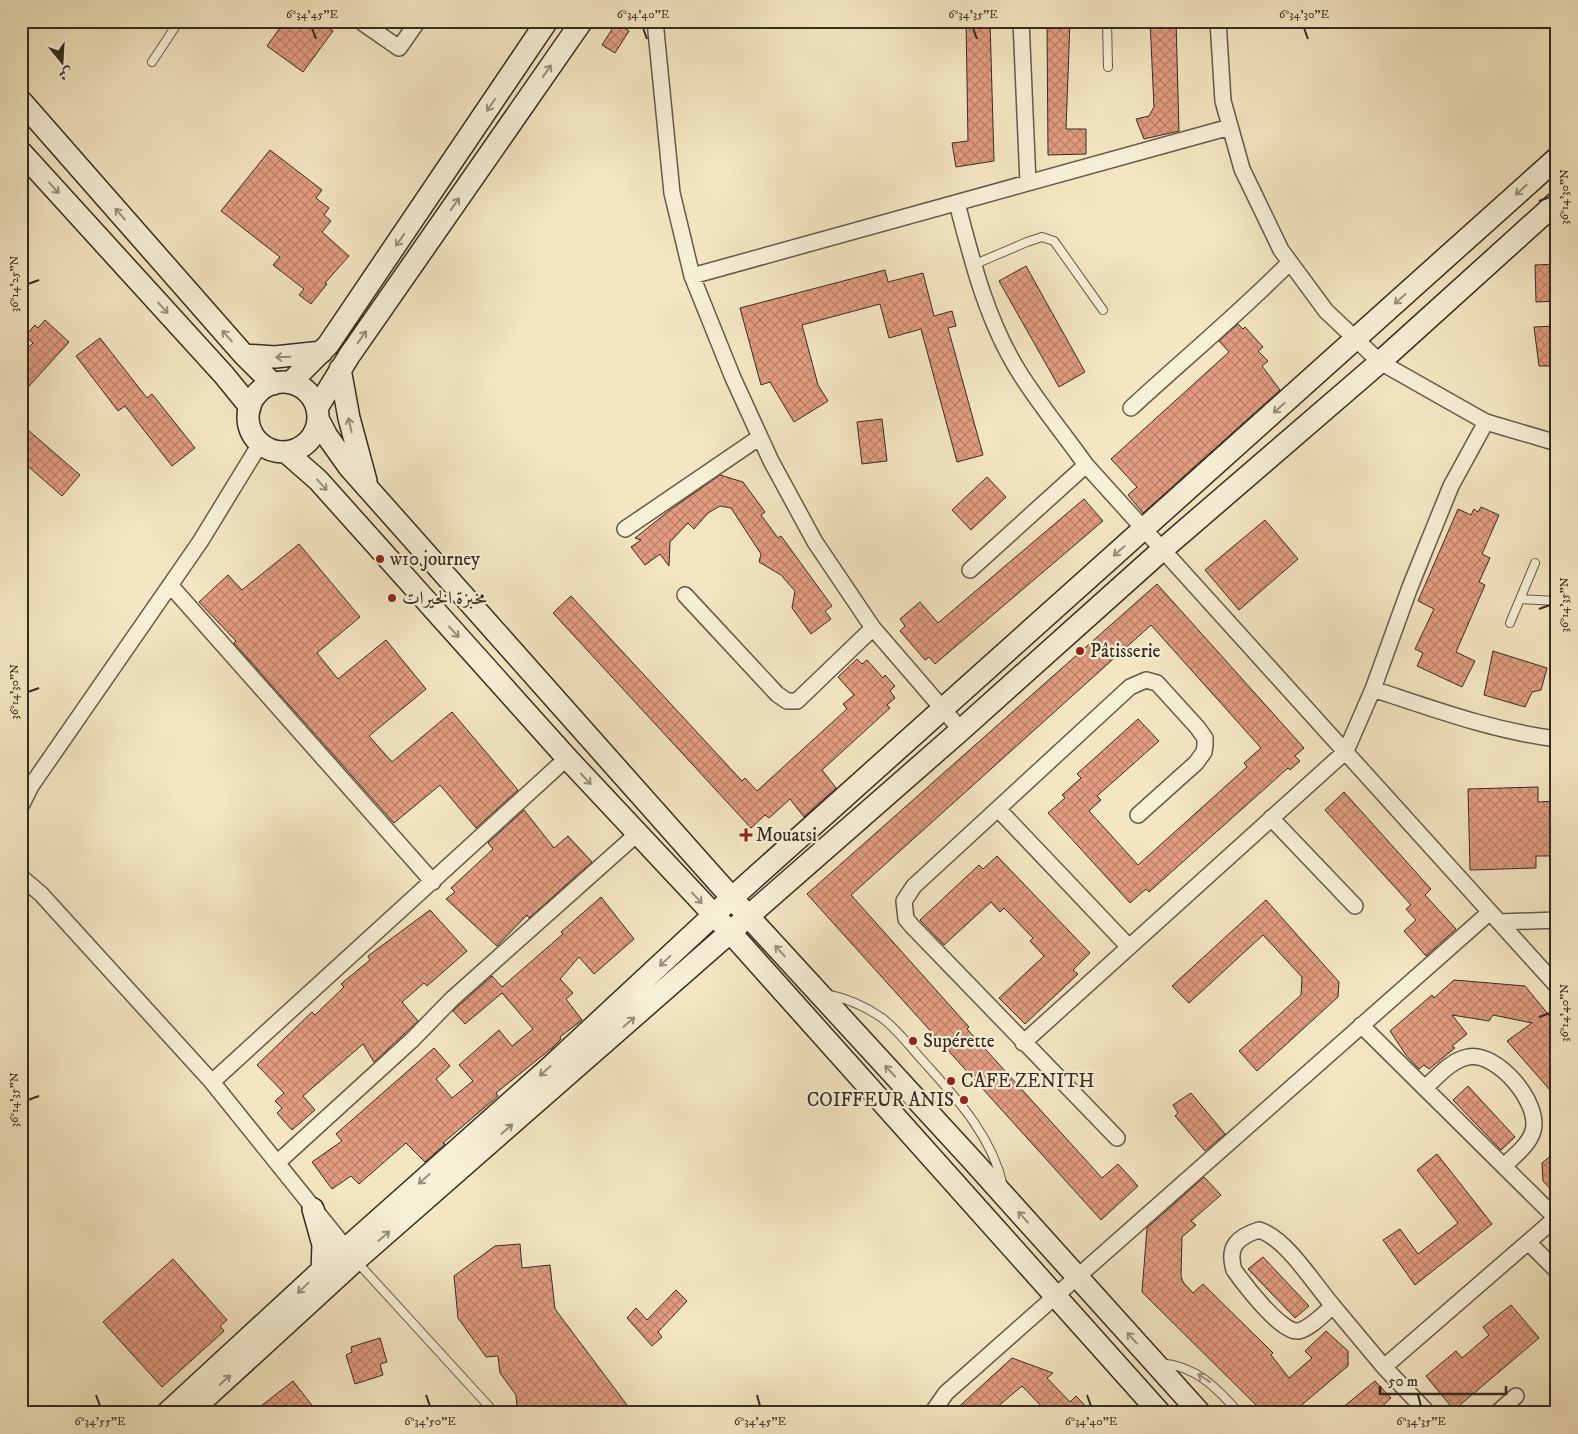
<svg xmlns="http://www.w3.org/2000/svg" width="1578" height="1434" font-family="'IM FELL DW Pica',Amiri,serif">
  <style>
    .building { fill: url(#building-cross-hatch); stroke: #352c21 }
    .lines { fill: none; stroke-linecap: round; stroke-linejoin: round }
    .lane-casing { stroke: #655a49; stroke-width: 10 }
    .street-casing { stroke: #655a49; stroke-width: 18 }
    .secondary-casing { stroke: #352c21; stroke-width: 24 }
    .lane { stroke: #f8efd7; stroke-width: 8 }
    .street { stroke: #f8efd7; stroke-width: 15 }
    .secondary { stroke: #f8efd7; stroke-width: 21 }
    .oneway { stroke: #968e7c }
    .ticks { fill: none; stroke: #352c21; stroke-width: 2 }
    .poi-dot { fill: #8f2418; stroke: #f8efd7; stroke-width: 2 }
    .labels { text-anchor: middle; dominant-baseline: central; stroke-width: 4.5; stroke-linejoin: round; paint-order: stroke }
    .poi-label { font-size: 19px; fill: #352c21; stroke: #f8efd7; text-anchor: start }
    .neatline { fill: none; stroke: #352c21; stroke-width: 2 }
    .ticks-label { font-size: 12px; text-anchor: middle; fill: #352c21 }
  </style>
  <defs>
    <pattern id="building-cross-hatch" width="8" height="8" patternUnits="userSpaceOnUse" patternTransform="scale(1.25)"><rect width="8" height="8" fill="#e39c81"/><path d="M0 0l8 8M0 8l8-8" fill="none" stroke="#b97f69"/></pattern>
  </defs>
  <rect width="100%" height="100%" fill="#f4e6c2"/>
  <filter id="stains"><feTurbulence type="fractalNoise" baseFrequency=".004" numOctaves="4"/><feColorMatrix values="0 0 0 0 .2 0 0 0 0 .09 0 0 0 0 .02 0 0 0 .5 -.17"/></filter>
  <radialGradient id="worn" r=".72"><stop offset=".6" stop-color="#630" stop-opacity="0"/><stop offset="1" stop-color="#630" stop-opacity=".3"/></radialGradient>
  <path class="building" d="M285 21H320L333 31 303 72 267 46Z
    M966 21H990L994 161 956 167 952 143 968 141Z
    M1047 21H1070L1066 129H1086V154L1048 155Z
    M1150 21H1176L1179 131 1144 139 1136 119 1149 116 1154 107Z
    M616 23 629 31 615 53 602 45Z
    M270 150 322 190 316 198 329 208 324 215 331 221 322 232 349 256 325 283 327 284 311 304 299 295 304 289 273 265 280 257 221 211Z
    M1557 264V301L1536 302 1535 265Z
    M1026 266 1085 372 1059 387 999 281Z
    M885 270 888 282 923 273 934 316 952 311 956 326 948 328 983 455 957 462 921 329 889 338 880 304 802 325 818 385 828 401 794 422 770 382 761 385 740 308Z
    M45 320 69 342 21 395V355L33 343 25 336 35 325 38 328Z
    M1238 324 1243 329 1245 327 1263 347 1258 351 1268 361 1262 366 1280 390 1143 513 1128 495 1137 487 1111 459 1229 352 1219 341Z
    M1557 326V366H1539L1534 327Z
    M100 338 147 398 152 394 195 448 172 466 125 406 118 411 76 356Z
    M882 419 887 461 862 464 857 422Z
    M21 424 80 475 62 496 21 460Z
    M720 475 743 482 765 512 761 515 778 538 781 536 832 606 825 611 831 619 811 634 792 608 795 591 781 575 759 562 761 554 731 508 720 506 708 513 694 529 688 523 670 542 669 566 660 554 645 565 631 547 641 540 635 538 670 510Z
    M987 477 1006 497 971 530 952 510Z
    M1084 499 1103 521 935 664 929 657 925 660 900 631 905 626 900 619 920 602 938 623Z
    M1481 507 1499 515 1482 554 1490 558 1479 582 1485 585 1456 652 1475 661 1462 687 1417 666 1423 653 1415 649 1434 609 1418 601 1458 509 1471 515 1474 509 1478 512Z
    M1265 520 1298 559 1239 610 1205 570Z
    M299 544 360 617 317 653 338 679 386 640 426 689 369 736 392 762 452 712 518 790 476 828 440 785 394 823 234 643 236 641 199 602 228 575 242 590Z
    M1157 584 1304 748 1295 756 1300 761 1290 770 1288 768 1149 892 1146 889 1130 903 1048 813 1065 798 1062 795 1081 778 1077 774 1138 719 1159 741 1097 796 1101 800 1089 811 1138 865 1247 767 1244 763 1261 748 1151 625 851 895 969 1027 967 1029 1102 1178 1118 1164 1138 1186 1101 1220 807 894Z
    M571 596 742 781 745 778 757 791 847 709 843 704 854 695 838 677 857 659 862 664 867 660 883 678 885 675 895 686 890 691 895 698 887 705 890 708 822 770 836 788 804 817 790 799 769 818 765 815 751 828 553 613Z
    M1493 651 1547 668 1541 690 1532 692 1525 707 1484 695Z
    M1538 787V802L1557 801V856H1536V868L1470 870 1468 789Z
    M1344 792 1431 889 1425 895 1456 929 1426 956 1404 931 1416 920 1406 909 1411 905 1325 810Z
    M524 810 554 848 568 836 592 862 529 918 527 915 497 946 446 899 455 892 451 888 493 849 488 843Z
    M997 856 1090 953 1073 970 1078 974 1025 1024 999 998 1044 956 1030 941 1033 938 1004 908 1000 912 991 902 944 945 920 920 979 865 983 869Z
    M601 897 634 939 594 974 579 957 560 979 573 993 566 999 582 1020 560 1037 561 1039 553 1047 496 1093 498 1096 443 1143 445 1144 425 1162 406 1143 359 1184 351 1176 332 1189 312 1162 342 1141 336 1134 434 1048 450 1066 436 1079 452 1098 473 1081 459 1065 499 1030 512 1046 533 1029 502 993 465 1024 453 1011 492 976 502 987 563 934 561 932Z
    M1266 900 1339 982 1338 997 1257 1071 1239 1051 1301 995 1302 977 1263 935 1189 1003 1172 986Z
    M430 910 467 951 427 986 424 983 402 1002 418 1021 374 1062 363 1044 303 1096 315 1110 292 1130 277 1113 282 1108 275 1101 284 1093 257 1065 312 1012 315 1015 344 987 341 984 370 960 368 956Z
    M1454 980 1525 986 1557 1025V1098L1507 1041 1532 1023 1493 1015 1489 1021 1452 1015 1467 1034 1452 1046 1455 1048 1429 1069 1424 1065 1419 1069 1406 1055 1390 1031 1432 995 1434 998Z
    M1468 1086 1515 1137 1501 1150 1453 1100Z
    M1191 1093 1225 1134 1205 1151 1175 1116 1178 1113 1173 1105Z
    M1557 1151V1196L1543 1181 1542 1163Z
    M1437 1154 1492 1224 1415 1285 1383 1240 1400 1229 1418 1254 1458 1223 1417 1170Z
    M1204 1177 1221 1195 1191 1221 1196 1225 1182 1237 1181 1276 1183 1282 1193 1293 1203 1284 1273 1353 1271 1355 1289 1378 1312 1358 1305 1351 1326 1331 1348 1351V1366L1292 1413H1264L1142 1292 1147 1228Z
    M520 1244 522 1268 550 1265 555 1309 633 1413H522L517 1407 516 1395 500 1373 498 1356 486 1357 458 1318 454 1276 495 1246Z
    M1263 1257 1309 1306 1295 1318 1248 1269Z
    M173 1259 227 1320 220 1326 224 1331 162 1387 103 1322Z
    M676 1290 687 1301 658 1332 662 1337 652 1346 627 1318 636 1308 647 1320Z
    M1511 1305 1539 1338 1454 1410 1426 1376 1456 1351 1462 1358 1489 1335 1483 1327Z
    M380 1338 387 1362 380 1364 383 1375 355 1384 346 1355 352 1352 351 1347Z
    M1012 1358 1053 1373 1047 1378 1070 1402 1076 1396 1092 1413H1048L1022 1386 990 1413H952Z
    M293 1381 318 1413H252Z
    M1375 1381 1391 1398 1375 1413H1336Z"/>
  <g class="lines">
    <defs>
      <path id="lane" d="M1107 21 1108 67
        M152 62 179 21
        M973 265 1027 242 1042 237 1054 241 1103 310
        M1520 599 1557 601
        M1510 623 1535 563
        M826 994C846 998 865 1006 882 1018 898 1030 910 1047 924 1062 957 1099 992 1136 1003 1186
        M357 1262 495 1413
        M1161 1363C1196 1366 1217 1388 1239 1413"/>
      <path id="street" d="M655 21 672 193 692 276 733 378 771 461 815 542 873 628 961 730
        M1021 21 1028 183
        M1218 21 1223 101 1242 169 1281 250 1326 311 1380 362 1447 400 1486 422 1557 443
        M363 23 399 48 418 21
        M957 203C972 261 987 321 1019 372 1039 404 1064 434 1086 465L1557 986
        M692 276 1230 127
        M1131 408C1184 359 1240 313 1290 262
        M625 529 760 437
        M970 570 1086 465
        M170 585 433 882
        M685 595 777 694 787 701H797L873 628
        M1373 689C1434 709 1493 731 1557 739
        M21 806 31 786 200 542 260 444
        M998 809 1129 947
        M1271 818 1355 906
        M21 877 41 894 212 1082 352 1256
        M1499 922 1557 920
        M1361 1025 1556 1218
        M1023 1043 1346 751 1373 689 1410 587 1451 486 1486 422
        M212 1082 567 758
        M1425 1088C1437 1077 1451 1060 1468 1057 1497 1051 1541 1103 1533 1131 1529 1145 1514 1156 1504 1166
        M1117 1138 912 926 906 919 904 901 914 886 1130 687 1146 680 1157 683 1197 727 1205 738V745L1204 752 1196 763 1138 815
        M277 1163 412 1040 452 999 637 834
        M1259 1230C1286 1238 1314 1284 1333 1306 1323 1314 1310 1329 1298 1331 1281 1333 1244 1284 1234 1270 1227 1247 1237 1237 1259 1230Z
        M1528 1242 1557 1271
        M1333 1306 1384 1367 1428 1413
        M1384 1367 1557 1217
        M932 1413 946 1393 1490 912
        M1497 1413 1516 1396"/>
      <path id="secondary" d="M21 101 244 355 273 384
        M21 152 224 375 250 407
        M244 355 275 357 322 352
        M340 369 349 418 366 481
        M248 417a35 35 0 1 1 70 0a35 35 0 1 1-70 0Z
        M290 383 328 345 547 21
        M317 408 349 356 582 21
        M318 419 327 436 349 467 748 916 973 1161 1200 1413
        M286 452 318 480 567 758 731 933 1160 1413
        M313 1209 323 1245 322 1270
        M167 1413 322 1270 548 1069 733 897 1557 158
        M189 1413 356 1260 961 730 1162 550 1380 362 1557 202"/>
    </defs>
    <use href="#lane" class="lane-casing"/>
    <use href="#street" class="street-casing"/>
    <use href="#secondary" class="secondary-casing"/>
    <use href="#lane" class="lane"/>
    <use href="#street" class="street"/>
    <use href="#secondary" class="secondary"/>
  </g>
  <defs><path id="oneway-shaft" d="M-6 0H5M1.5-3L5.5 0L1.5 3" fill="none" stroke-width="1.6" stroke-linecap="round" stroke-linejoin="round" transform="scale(1.25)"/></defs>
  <g class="oneway">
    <use href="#oneway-shaft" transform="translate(547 71) rotate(-55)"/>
    <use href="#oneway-shaft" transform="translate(491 105) rotate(124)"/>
    <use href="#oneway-shaft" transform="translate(54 188) rotate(48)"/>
    <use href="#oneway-shaft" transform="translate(1521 190) rotate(138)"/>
    <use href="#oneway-shaft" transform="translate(455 204) rotate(-55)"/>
    <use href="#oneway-shaft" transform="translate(120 214) rotate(-131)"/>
    <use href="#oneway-shaft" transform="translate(400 240) rotate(125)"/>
    <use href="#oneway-shaft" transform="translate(1400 299) rotate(138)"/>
    <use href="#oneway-shaft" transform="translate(163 308) rotate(48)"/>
    <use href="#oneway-shaft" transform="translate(227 336) rotate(-132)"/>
    <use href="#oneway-shaft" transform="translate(362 337) rotate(-55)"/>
    <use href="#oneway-shaft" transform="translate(283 357) rotate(178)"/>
    <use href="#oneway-shaft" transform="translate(1279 408) rotate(138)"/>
    <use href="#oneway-shaft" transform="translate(350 425) rotate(-103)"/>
    <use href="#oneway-shaft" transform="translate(322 485) rotate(48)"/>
    <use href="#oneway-shaft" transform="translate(1119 551) rotate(138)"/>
    <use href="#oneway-shaft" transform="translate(454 632) rotate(48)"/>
    <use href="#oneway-shaft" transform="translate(586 779) rotate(47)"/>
    <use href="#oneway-shaft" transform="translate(697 898) rotate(47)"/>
    <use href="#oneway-shaft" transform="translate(780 951) rotate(-132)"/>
    <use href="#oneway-shaft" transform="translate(665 961) rotate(137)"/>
    <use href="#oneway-shaft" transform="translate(629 1022) rotate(-41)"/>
    <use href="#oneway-shaft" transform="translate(545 1071) rotate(138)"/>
    <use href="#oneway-shaft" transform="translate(890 1071) rotate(-133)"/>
    <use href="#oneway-shaft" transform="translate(507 1129) rotate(-41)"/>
    <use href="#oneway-shaft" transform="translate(424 1179) rotate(138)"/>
    <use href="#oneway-shaft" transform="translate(1023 1217) rotate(-132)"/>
    <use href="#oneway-shaft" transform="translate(384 1236) rotate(-41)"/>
    <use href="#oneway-shaft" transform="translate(303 1288) rotate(137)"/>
    <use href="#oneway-shaft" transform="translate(1132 1338) rotate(-132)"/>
    <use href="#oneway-shaft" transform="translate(1204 1378) rotate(-146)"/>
    <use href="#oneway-shaft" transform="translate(225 1380) rotate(-42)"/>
  </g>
  <path class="ticks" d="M312 28 316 39M643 28 647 39M973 28 977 39M1304 28 1308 39M1539 201 1550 197M28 284 39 280M1539 609 1550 605M28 692 39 688M1539 1017 1550 1013M28 1100 39 1096M96 1395 100 1406M426 1395 430 1406M757 1395 760 1406M1087 1395 1091 1406M1418 1395 1421 1406"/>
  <g class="poi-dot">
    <circle cx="380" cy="559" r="5"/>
    <circle cx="392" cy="598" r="5"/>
    <circle cx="1080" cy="651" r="5"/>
    <path d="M743.5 827.5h5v5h5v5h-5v5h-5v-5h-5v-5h5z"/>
    <circle cx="913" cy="1041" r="5"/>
    <circle cx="951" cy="1081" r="5"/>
    <circle cx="964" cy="1100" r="5"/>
  </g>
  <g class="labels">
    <g class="poi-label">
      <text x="390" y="559">w10 journey</text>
      <text x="402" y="598">مخبزة الخيرات</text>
      <text x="1090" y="651">Pâtisserie</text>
      <text x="756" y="835">Mouatsi</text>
      <text x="923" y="1041">Supérette</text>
      <text x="961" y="1081">CAFE ZENITH</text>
      <text x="954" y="1100" text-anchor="end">COIFFEUR ANIS</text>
    </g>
  </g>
  <rect width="1578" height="1434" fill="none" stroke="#f4e6c2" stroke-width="55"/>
  <g transform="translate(62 62) rotate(162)" stroke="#f8efd7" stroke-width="4" paint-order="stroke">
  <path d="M0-4L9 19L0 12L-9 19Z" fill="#352c21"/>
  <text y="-8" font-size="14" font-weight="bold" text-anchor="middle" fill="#352c21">ش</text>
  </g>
  <path d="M1380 1386v8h126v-8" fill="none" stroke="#352c21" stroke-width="2.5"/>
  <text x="1388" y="1386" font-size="15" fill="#352c21" stroke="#f8efd7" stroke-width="4" paint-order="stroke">50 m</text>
  <rect x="28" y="28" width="1522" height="1378" class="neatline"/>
  <g class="ticks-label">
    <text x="312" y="18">6°34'45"E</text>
    <text x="643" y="18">6°34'40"E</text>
    <text x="973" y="18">6°34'35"E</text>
    <text x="1304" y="18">6°34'30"E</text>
    <text transform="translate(1564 197) rotate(-90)" y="4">36°14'30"N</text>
    <text transform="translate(14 284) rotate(-90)" y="4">36°14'25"N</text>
    <text transform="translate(1564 605) rotate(-90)" y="4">36°14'35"N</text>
    <text transform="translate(14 692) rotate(-90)" y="4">36°14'30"N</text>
    <text transform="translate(1564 1013) rotate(-90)" y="4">36°14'40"N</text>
    <text transform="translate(14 1100) rotate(-90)" y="4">36°14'35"N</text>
    <text x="100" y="1425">6°34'55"E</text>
    <text x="430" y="1425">6°34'50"E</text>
    <text x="760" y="1425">6°34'45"E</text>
    <text x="1091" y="1425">6°34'40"E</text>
    <text x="1421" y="1425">6°34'35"E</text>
  </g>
  <rect width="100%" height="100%" filter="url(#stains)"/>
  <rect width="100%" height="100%" fill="url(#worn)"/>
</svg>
